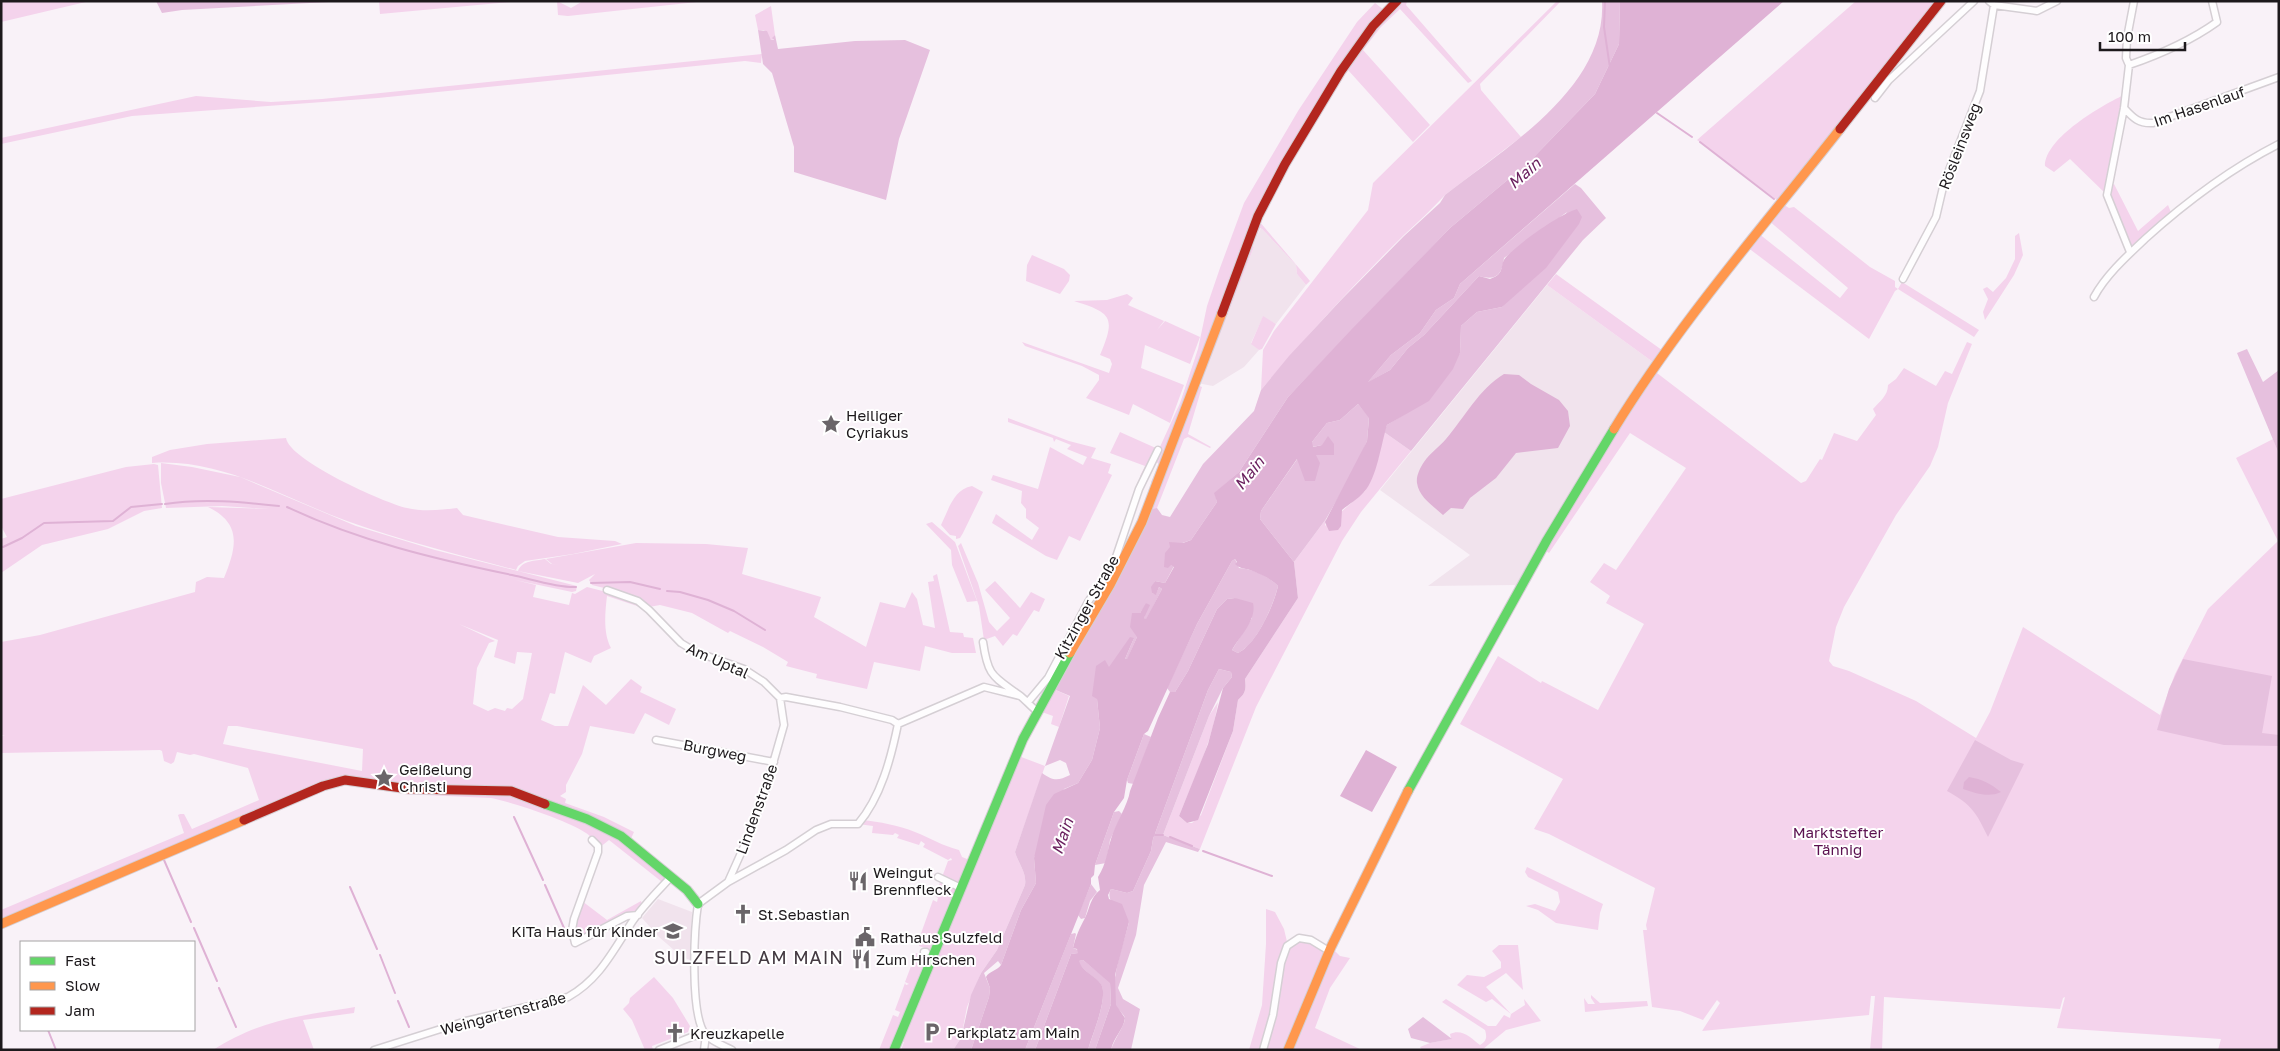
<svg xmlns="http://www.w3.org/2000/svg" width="2280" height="1051" font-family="'Golos Text',sans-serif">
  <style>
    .built { fill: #f1e3ed }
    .green { fill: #f4d3ec; fill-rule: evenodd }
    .forest { fill: #e6c0de }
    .water { fill: #dfb2d5 }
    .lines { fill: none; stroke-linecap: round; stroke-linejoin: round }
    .stream { stroke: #dfb2d5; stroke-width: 2 }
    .street-casing { stroke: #d5cfd4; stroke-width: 9 }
    .fast-casing { stroke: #d5cfd4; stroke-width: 11 }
    .slow-casing { stroke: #d5cfd4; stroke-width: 11 }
    .jam-casing { stroke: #d5cfd4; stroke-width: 11 }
    .street { stroke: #fefdfe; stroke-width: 6 }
    .fast { stroke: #63d668; stroke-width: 9 }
    .slow { stroke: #ff974d; stroke-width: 9 }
    .jam { stroke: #b3261e; stroke-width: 9 }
    .labels { text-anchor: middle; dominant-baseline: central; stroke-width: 4; stroke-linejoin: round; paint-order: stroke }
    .street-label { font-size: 15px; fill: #1d191c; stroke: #fff }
    .poi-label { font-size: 15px; fill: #1d191c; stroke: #fff; text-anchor: start }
    .park-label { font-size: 15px; fill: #5b1150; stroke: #fff }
    .water-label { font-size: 16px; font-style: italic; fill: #6c2360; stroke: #fff }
    .quarter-label { font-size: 18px; letter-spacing: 1px; fill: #443a42; stroke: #fff }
  </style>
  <rect width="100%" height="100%" fill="#f9f2f8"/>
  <path class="built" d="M1261 228 1296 265 1297 274 1306 285 1276 324 1263 317 1251 343 1259 350 1244 367 1213 386 1197 383 1199 375H1204L1206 369 1254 247 1248 245 1252 234 1256 238Z
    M1547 285 1657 365 1520 588 1514 585 1428 586 1470 555 1380 490Z
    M658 899 692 912 690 960 682 957 659 937 642 918Z"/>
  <path class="green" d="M1 1H90L1 22Z
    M379 1H522L380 14Z
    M557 1 571 8 583 1H706L568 16 558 15Z
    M1399 1H1407L1406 5 1472 81 1468 83 1400 9 1381 27 1363 50 1430 125 1413 142 1348 70 1285 173 1259 221 1310 281 1306 285 1297 274 1296 265 1262 229 1260 228 1256 238 1252 234C1267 195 1288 160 1309 125 1336 81 1361 36 1399 1Z
    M1557 1H1561L1480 84 1481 90 1521 137 1445 195C1432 209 1418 222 1404 235 1354 284 1306 337 1261 390L1263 350 1274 331 1368 210 1373 183Z
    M1856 1H1941L1781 203 1789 208 1794 207 1870 267 1895 281V287L1898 289 1902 282 1979 330 1974 337 1898 289 1895 291 1869 339 1747 247 1758 233 1840 298 1848 288 1768 220 1781 203 1697 140Z
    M1375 3 1384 10 1283 164 1153 486 1151 482 1159 464 1154 460 1180 403 1198 349 1207 306 1220 268 1244 203 1298 111 1357 22Z
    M771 6 775 35 772 41 764 30H758L755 15Z
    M762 54 761 63 745 61 378 98 132 116 1 144V138L196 96 271 102 322 99Z
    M2126 94 2108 188 2114 184 2138 231 2168 205 2172 215 2130 252 2107 195 2070 159 2054 172 2045 166C2045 138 2102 105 2126 94Z
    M2019 233 2023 255 2014 275 1985 320 1983 312 1988 299 1983 289 1987 287 1993 292 2006 278 2015 259V236Z
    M1248 245 1254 247 1204 375 1201 376Z
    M1032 255 1064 269 1070 275 1069 281 1060 294 1026 281 1027 265Z
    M1556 274 1666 353 1657 365 1547 285Z
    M1127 294 1133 298 1128 305 1164 321 1157 330 1165 321 1200 337 1190 364 1145 345 1141 368 1184 385 1170 423 1133 404 1129 415 1086 398 1099 380V375L1082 366 1025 346 1022 342 1109 373 1112 364 1110 359 1100 355C1116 317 1112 313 1074 301L1107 300Z
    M1263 316 1276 324 1262 349 1259 350 1251 344Z
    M1967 342 1972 344 1948 403 1938 447 1930 466 1896 515 1844 607 1836 627 1829 661 1833 666 1849 671 1916 701 1976 738 1990 712 2023 627 2160 715 2175 674 2208 609 2278 541 2236 458 2273 439 2279 454V1050H2218L2221 1039 2057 1028 2065 997 2063 998 2060 1009 1884 997 1882 1050H1870L1875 996H1871L1869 1015 1702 1031 1720 1003 1717 1000 1703 1020 1680 1011 1652 1007 1643 930H1647L1646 925 1655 888 1549 834 1534 829 1563 779 1460 724 1498 656 1541 683 1542 681 1598 710 1644 624 1606 603 1610 596 1590 582 1604 563 1616 570 1686 468 1630 433 1549 553 1546 551 1526 577 1653 370 1801 483 1806 481 1820 459 1822 460 1834 433 1857 441 1876 415 1873 409C1879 402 1888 396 1888 385L1896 379 1904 368 1936 386 1945 371 1952 374Z
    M1197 385 1202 387 1188 434 1211 447 1210 448 1188 437 1184 439 1157 508 1149 509Z
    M1008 418 1069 441 1096 448 1091 458 1111 464 1108 473 1112 475 1080 541 1069 536 1057 560 1046 556 992 523 996 514 1032 540 1039 528 1026 518V509L1021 503 1022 491 991 480 993 475 1038 489 1050 447 1083 465 1087 457 1067 449 1071 445 1056 439 1054 442 1053 438 1008 422Z
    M1120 432 1158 449 1143 477 1140 476 1145 466 1110 453Z
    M1384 432 1411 451 1361 512 1342 541 1256 707 1200 849 1163 835 1209 716 1218 702C1212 742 1194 779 1179 816L1187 823H1192L1201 815 1233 731 1238 700C1246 693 1246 689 1245 679L1298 598 1294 562 1326 519 1325 526 1365 491 1378 459Z
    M286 438C289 460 384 503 407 508 423 512 441 510 457 508L463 515 558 537 615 541 622 544 573 554 525 561 518 566 516 570C460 555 403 541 347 521 283 498 223 458 152 463V457L170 450 207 444Z
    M161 463 192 467 240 477 356 526 435 550 577 586 576 591 572 592 515 580 536 585 533 597 569 605 572 593 575 594 587 587 622 596 643 608 607 596C605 613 603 633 611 648L594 656 591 663 565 652 555 694 550 693 541 720 555 726H568L583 685 606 705 631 679 642 687 640 692 676 709 669 725 645 713 634 734 590 726 582 754 566 785V792L560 796 566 799 565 803 604 817 634 832 629 843 667 876 662 882 609 840 599 848C595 843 592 837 586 833 569 821 512 802 491 798L402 794 400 789 345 780 1 923V910L184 833 178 815 180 814H184L192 829 259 800 248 768 194 754 190 755 177 752 174 762 171 764 164 761 162 751 160 750 1 753V736H5L1 735V642L40 635 195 592 196 582 207 577 224 578C236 548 243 524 208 507L270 509 222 506 166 508 161 483ZM459 624 498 640 494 657 515 664 517 652 532 653 523 699 512 709 507 708 505 711 495 708 488 711 473 704 477 668 489 643 495 641ZM228 726H237L363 749 362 771 223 744Z
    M154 464 158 465 162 508 144 511 108 529 42 545 1 573V539L7 537 1 526V499L126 467Z
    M972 486 983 492 963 533 960 538 956 539V536L950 535 941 525C949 509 953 490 972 486Z
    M932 522 955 542 977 601 967 602 952 565 951 550 926 524Z
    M636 543 706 544 748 548 742 574 821 597 814 617 866 647 880 602 905 608 912 592 917 599 923 625 935 628 928 582 934 581 933 576 937 574 950 632 963 633 964 637 973 638 976 653H952L925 646 920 671 874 662 867 689 816 678 817 674 786 666 788 662 763 647 730 631 728 633 692 613 660 605 649 607 624 593 592 585 589 580 595 574 578 583 518 571C522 560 535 561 545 559L551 564 566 565 552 564 546 559Z
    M961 543 978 583 989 622 997 631 1010 618 985 590 995 581 1020 608 1031 592 1045 599 1039 612 1034 610 1017 636 1013 634 1003 646 995 636 984 640 979 606 958 546Z
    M1051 688 1069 696 1059 727 1051 724 1053 716 1039 711Z
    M1016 755 1045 766 1015 852C1018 863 1027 873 1025 885L997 950 981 973 967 1007 961 1038 953 1050H901L904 1042 898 1039 894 1050H879L893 1015 898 1017 900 1012 895 1010 905 983 906 985 909 984 905 982 916 953 923 955 925 948 919 946V939L933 900 937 902 938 898 935 896 948 861 952 860 951 858 948 860 923 847 925 844 921 841 919 845 897 838 899 835 895 833 893 835 872 833 873 826 858 824 862 820C880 822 898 825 915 832 930 838 943 846 959 850L962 857 972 861Z
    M1527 867 1603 904 1600 913 1598 930 1556 923 1538 910 1526 906 1535 904 1555 911 1560 902 1558 892 1528 877 1525 872Z
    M582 901 607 920 641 901 642 904 636 913 575 942 573 935Z
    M1266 909 1275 912 1284 929 1288 946 1299 938 1329 951 1331 947 1340 956 1350 958 1330 988 1315 1028 1362 1050H1249L1262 1005 1266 944Z
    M1499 945H1518L1523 990 1506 973 1486 987 1511 1014 1525 1005 1524 999 1541 1021 1506 1030 1482 1050H1422L1420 1047 1430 1043 1451 1039 1450 1034C1462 1028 1471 1038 1480 1045 1487 1041 1487 1037 1485 1030L1442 1002 1446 999 1488 1026H1496L1504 1015 1510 1018 1511 1014 1492 999 1486 1002 1457 985 1467 975 1484 977 1501 968V962L1492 951Z
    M654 977 673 998 690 1026 688 1032 652 1046 653 1050H645L632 1020 623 1009 629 1003 630 998Z
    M1591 995 1600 1003 1647 1001 1648 1006 1585 1012 1584 998 1588 1004H1595L1591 998Z
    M355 1007 354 1013 303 1020 314 1050H213C262 1019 300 1016 355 1007Z"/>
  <path class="forest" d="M156 1H347L182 10 162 13Z
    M1602 1H1620L1619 44 1595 94 1529 162 1450 228 1288 397 1239 472 1215 493 1217 502 1191 540 1171 547V565L1174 566 1165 583 1155 581 1152 587V593L1156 594 1159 587 1162 589 1146 620 1144 618 1147 603 1140 613 1137 637 1127 660 1125 659 1134 638 1097 699 1100 728 1092 760 1078 783 1064 789 1034 858 1036 883 1021 910 1001 965 998 961 984 973 990 988 989 997 971 1050H953L961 1038 971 995 981 973 997 950 1025 885C1027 873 1018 863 1015 852L1042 773C1053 781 1058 781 1070 775L1066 763 1060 760 1045 766 1070 696 1051 688 1149 509 1157 508 1162 515 1170 517 1203 464 1254 411 1261 390 1289 356 1341 300 1404 236 1440 203 1445 195C1505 148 1607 88 1602 1Z
    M758 30 767 31 771 40H774L772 38 775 35 778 49 855 41 905 40 930 50 899 139 886 200 794 172V147L772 73 763 64Z
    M1575 184 1581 188 1606 218 1583 240 1411 451 1384 432 1387 425 1405 414 1460 353 1461 326 1477 312 1502 307 1567 212 1504 258C1502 275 1496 281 1479 276L1424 335 1408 348 1390 370 1367 383 1391 355 1420 333 1436 310 1454 298 1460 284Z
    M2247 349 2263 382 2279 370V454L2237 353Z
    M1358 404 1369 417 1367 441 1355 468 1326 519 1294 562 1260 519 1261 511 1298 458 1316 455 1322 445 1312 447V442L1327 423 1340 420Z
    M1235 559 1239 568C1253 569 1268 576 1278 586 1273 606 1257 644 1238 653L1232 650 1252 618 1235 598 1227 599 1217 609 1188 671 1175 692H1170L1167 688 1197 624 1232 561Z
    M2183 659 2272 676 2262 733 2279 735V746L2224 745 2157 730 2169 689Z
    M1219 669 1231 672 1232 677 1223 688 1209 716 1163 835 1200 849 1198 852 1166 842 1144 885 1136 935 1118 988 1123 999 1140 1009 1131 1050H1111C1113 1042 1126 1023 1125 1018 1124 1014 1118 1010 1116 1006 1108 987 1124 942 1129 922 1122 913 1104 901 1111 889L1127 893 1133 891 1151 851 1153 839 1208 690Z
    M1144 734 1151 737 1134 784 1128 783 1127 780Z
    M1975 740 2011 760 2024 764 1988 837C1976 812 1972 805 1947 791Z
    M1119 811 1122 814 1110 840 1106 863 1095 865 1114 812Z
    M1091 884 1097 892 1090 901 1085 918 1081 919 1078 915Z
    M1075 933 1076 934 1073 948 1078 950V953L1071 954 1035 1050H1025L1071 934Z
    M1083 960 1110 982 1111 1004 1095 1050H1088C1092 1035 1110 995 1100 983 1093 975 1082 971 1078 961Z
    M1423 1017 1452 1039 1430 1043 1411 1038 1408 1029Z"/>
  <path class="water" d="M1620 1H1784L1460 284 1454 298 1436 310 1420 333 1391 355 1368 382 1390 370 1408 348 1424 335 1479 276 1490 279C1507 273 1498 265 1507 256 1521 242 1558 215 1577 209L1582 217 1579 224 1546 268 1502 307 1477 312 1461 326 1460 353 1453 369 1429 401 1387 425C1381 444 1377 478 1364 492 1358 499 1349 504 1342 510L1341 526 1338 530 1329 531 1325 522 1367 441 1369 418 1358 404 1340 420 1327 423 1312 442 1313 447 1322 445 1328 436 1334 444V455H1316L1320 463 1315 481H1305L1297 459 1261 511 1260 519 1294 562 1298 598 1245 679C1246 689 1246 693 1238 700L1233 731 1198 820 1187 823 1179 816 1208 744 1223 688 1232 677 1231 672 1219 669 1208 690 1153 839 1151 851 1133 891 1127 893 1111 889 1108 895 1109 899 1122 904 1129 922 1115 975 1116 1005 1125 1018C1124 1029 1113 1038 1111 1050H1095L1111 1004 1110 983 1083 960 1079 961C1082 972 1095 975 1101 984 1109 997 1092 1035 1088 1050H1035L1071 954 1078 953 1077 949 1073 948C1076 936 1079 929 1085 918 1090 908 1090 898 1100 890L1098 877C1107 862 1106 855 1111 839 1115 824 1128 805 1130 791L1158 718 1170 692H1175L1188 671 1217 609 1227 599 1235 598 1253 603C1257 620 1240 636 1232 650L1238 653C1256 645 1274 605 1278 586 1270 578 1260 574 1250 570 1244 568 1240 569 1235 564L1237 562 1235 559 1232 561 1197 624 1148 731 1144 734 1127 780 1124 798 1114 812 1095 865 1094 875 1091 878V884L1025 1050H971L989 997 990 988 986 977C989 971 997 971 1001 965L1021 910 1036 883 1034 858 1046 805 1054 794 1078 783 1092 760 1100 728 1097 699 1092 696 1096 666 1105 660 1109 667 1130 637 1134 638 1125 659H1127L1137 637 1130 627 1132 613H1140L1146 603 1150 605 1144 618 1146 619 1162 589 1159 587 1156 595 1152 593 1151 587 1155 581 1165 583 1174 567 1171 565 1168 568 1164 567 1165 553 1170 547 1169 542 1183 543 1191 540 1217 502 1214 493 1239 472 1288 397 1351 330 1450 228 1529 162 1595 94 1619 44Z
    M1504 374 1519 375 1531 384 1559 400 1568 411 1570 426 1558 448 1516 453 1496 478 1470 498 1463 509 1451 508 1443 515C1432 505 1419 497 1417 483 1416 476 1420 468 1424 462 1430 453 1439 447 1446 439 1464 418 1479 389 1504 374Z
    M1366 750 1397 767 1372 812 1340 796Z
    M1969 777C1982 779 1991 784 2001 792 1989 798 1975 793 1963 789L1964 782Z"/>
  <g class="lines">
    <path class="stream" d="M1605 1 1604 27 1610 68
      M1657 113 1692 137
      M1700 142 1774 199
      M165 504C203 498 242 502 279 506
      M287 507C359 541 435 559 512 575 531 579 558 588 576 587
      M3 547 22 538 44 523 113 521 131 507 162 504
      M591 583 630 582 660 589
      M667 591 680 592 708 600 734 611 765 630
      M514 817 543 880
      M1155 835H1163
      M1170 837 1192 846
      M1203 851 1272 876
      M164 860 191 922
      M545 885 568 937
      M350 887 377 949
      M194 928 217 981
      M380 955 395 993
      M219 988 236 1027
      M398 1001 409 1027
      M48 1030 56 1050"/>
    <defs>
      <path id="street" d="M1989 1 1994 5 2037 11 2057 1
        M2129 65C2161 54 2189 42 2217 22L2212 1
        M1875 98 1889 80 1974 1
        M2124 108C2133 118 2139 124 2153 123L2279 77
        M2130 252 2107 195 2124 108 2129 65 2126 58 2127 38 2134 1
        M1903 279 1936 217 1944 183 1980 91 1994 5
        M2094 297C2106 275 2127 256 2145 239 2186 202 2230 169 2279 144
        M607 590 638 601 649 610 681 643 696 652 744 669 764 682 780 698 784 725 766 788 750 833 728 882 698 904C694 930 690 1014 705 1034 711 1041 724 1046 732 1050
        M983 642C988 677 993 676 1019 695 1026 700 1030 706 1037 711
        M780 698 786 697 840 707 892 720 898 724
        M1028 702 1048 678 1088 602 1107 574 1116 557 1139 489 1158 450
        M898 724 984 687 1020 696
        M656 740 774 762
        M592 840 598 846V852L574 919 572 930 575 943 627 916 638 915
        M938 877 961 888
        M728 882 786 850 816 830 831 824H858C881 797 891 758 898 724
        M924 952H926
        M374 1050 466 1021 568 997C599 980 613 951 632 922 643 906 657 892 670 878
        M659 1050 694 1036 706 1035
        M704 1050 706 1035
        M1263 1050 1273 1015 1281 963 1287 946 1299 938 1311 940 1329 951"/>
      <path id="fast" d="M1408 791 1547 540 1614 429
        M545 804 587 819 621 836 687 890 698 904
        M894 1050 1023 739 1070 653"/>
      <path id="slow" d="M1614 429C1679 323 1763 227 1840 129
        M1070 653 1110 585 1142 522 1222 313
        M1 924 244 820
        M1288 1050 1331 947 1408 791"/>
      <path id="jam" d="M1840 129 1941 1
        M1222 313 1258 216 1285 164 1341 71 1373 26 1397 1
        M244 820 323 786 345 780 409 789 511 791 545 804"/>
    </defs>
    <use href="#street" class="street-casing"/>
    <use href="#fast" class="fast-casing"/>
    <use href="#slow" class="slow-casing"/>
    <use href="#jam" class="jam-casing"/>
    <use href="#street" class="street"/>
    <use href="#fast" class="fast"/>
    <use href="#slow" class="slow"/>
    <use href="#jam" class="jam"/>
  </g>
  <defs>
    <symbol id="sight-bare" viewBox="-9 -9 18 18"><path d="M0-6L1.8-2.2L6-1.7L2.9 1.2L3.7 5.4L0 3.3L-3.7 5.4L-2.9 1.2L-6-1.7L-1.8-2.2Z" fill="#6a6569" stroke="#fff" stroke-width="2.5" paint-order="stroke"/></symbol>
    <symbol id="restaurant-bare" viewBox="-9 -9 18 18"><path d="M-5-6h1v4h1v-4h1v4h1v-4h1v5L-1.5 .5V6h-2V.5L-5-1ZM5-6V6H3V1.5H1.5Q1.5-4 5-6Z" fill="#6a6569" stroke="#fff" stroke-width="2.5" paint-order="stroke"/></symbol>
    <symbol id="church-bare" viewBox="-9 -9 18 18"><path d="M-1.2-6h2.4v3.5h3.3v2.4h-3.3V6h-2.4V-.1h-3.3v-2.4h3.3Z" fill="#6a6569" stroke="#fff" stroke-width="2.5" paint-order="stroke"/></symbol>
    <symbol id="school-bare" viewBox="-9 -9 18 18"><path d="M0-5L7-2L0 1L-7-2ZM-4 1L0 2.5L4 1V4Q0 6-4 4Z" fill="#6a6569" stroke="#fff" stroke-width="2.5" paint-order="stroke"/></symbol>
    <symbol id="civic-bare" viewBox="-9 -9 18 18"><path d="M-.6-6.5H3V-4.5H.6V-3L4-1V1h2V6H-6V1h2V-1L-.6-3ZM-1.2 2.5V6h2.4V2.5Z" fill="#6a6569" stroke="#fff" stroke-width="2.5" paint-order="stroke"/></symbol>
    <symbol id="parking-bare" viewBox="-9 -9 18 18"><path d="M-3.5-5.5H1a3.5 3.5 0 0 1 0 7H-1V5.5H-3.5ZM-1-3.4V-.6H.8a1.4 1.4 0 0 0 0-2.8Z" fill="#6a6569" stroke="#fff" stroke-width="2.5" paint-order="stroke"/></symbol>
  </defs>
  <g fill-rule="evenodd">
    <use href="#sight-bare" x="817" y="410" width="28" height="28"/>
    <use href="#sight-bare" x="370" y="764" width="28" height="28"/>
    <use href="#restaurant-bare" x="844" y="867" width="28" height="28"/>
    <use href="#church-bare" x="729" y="900" width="28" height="28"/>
    <use href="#school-bare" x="659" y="917" width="28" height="28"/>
    <use href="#civic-bare" x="851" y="923" width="28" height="28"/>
    <use href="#restaurant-bare" x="847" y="945" width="28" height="28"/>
    <use href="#parking-bare" x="918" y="1018" width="28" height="28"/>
    <use href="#church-bare" x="661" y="1019" width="28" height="28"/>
  </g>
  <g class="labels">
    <g class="street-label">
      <text transform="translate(2199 106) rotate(-19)">Im Hasenlauf</text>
      <text transform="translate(1959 146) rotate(-69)">Rösleinsweg</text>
      <text transform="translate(1086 607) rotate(-61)">Kitzinger Straße</text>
      <text transform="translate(718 660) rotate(24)">Am Uptal</text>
      <text transform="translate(715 750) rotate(11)">Burgweg</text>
      <text transform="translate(756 809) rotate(-70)">Lindenstraße</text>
      <text transform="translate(503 1013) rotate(-15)">Weingartenstraße</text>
    </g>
    <g class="poi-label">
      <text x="846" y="415">Heiliger<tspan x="846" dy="17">Cyriakus</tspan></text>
      <text x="399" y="769">Geißelung<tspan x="399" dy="17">Christi</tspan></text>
      <text x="873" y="872">Weingut<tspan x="873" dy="17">Brennfleck</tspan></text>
      <text x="758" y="914">St.Sebastian</text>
      <text x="658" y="931" text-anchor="end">KiTa Haus für Kinder</text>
      <text x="880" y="937">Rathaus Sulzfeld</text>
      <text x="876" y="959">Zum Hirschen</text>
      <text x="947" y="1032">Parkplatz am Main</text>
      <text x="690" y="1033">Kreuzkapelle</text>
    </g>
    <g class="park-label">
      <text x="1838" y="832">Marktstefter<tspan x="1838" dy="17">Tännig</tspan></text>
    </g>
    <g class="water-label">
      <text transform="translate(1524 173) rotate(-41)">Main</text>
      <text transform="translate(1249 473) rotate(-51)">Main</text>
      <text transform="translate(1062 836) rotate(-71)">Main</text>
    </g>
    <g class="quarter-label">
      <text x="749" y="957">SULZFELD AM MAIN</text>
    </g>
  </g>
  <rect width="2280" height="1051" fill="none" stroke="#1d191c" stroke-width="5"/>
  <rect x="20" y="941" width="175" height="90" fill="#ffffff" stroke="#a5a3a4"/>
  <rect x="30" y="957" width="25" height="8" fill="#63d668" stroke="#a5a3a4"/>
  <text x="65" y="966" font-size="15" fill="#1d191c">Fast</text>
  <rect x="30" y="982" width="25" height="8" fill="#ff974d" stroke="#a5a3a4"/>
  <text x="65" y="991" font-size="15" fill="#1d191c">Slow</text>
  <rect x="30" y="1007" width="25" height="8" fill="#b3261e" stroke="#a5a3a4"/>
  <text x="65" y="1016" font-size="15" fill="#1d191c">Jam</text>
  <path d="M2100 42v8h85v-8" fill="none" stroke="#1d191c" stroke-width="2.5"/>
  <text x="2108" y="42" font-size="15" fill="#1d191c" stroke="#ffffff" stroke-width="4" paint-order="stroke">100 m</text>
</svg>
